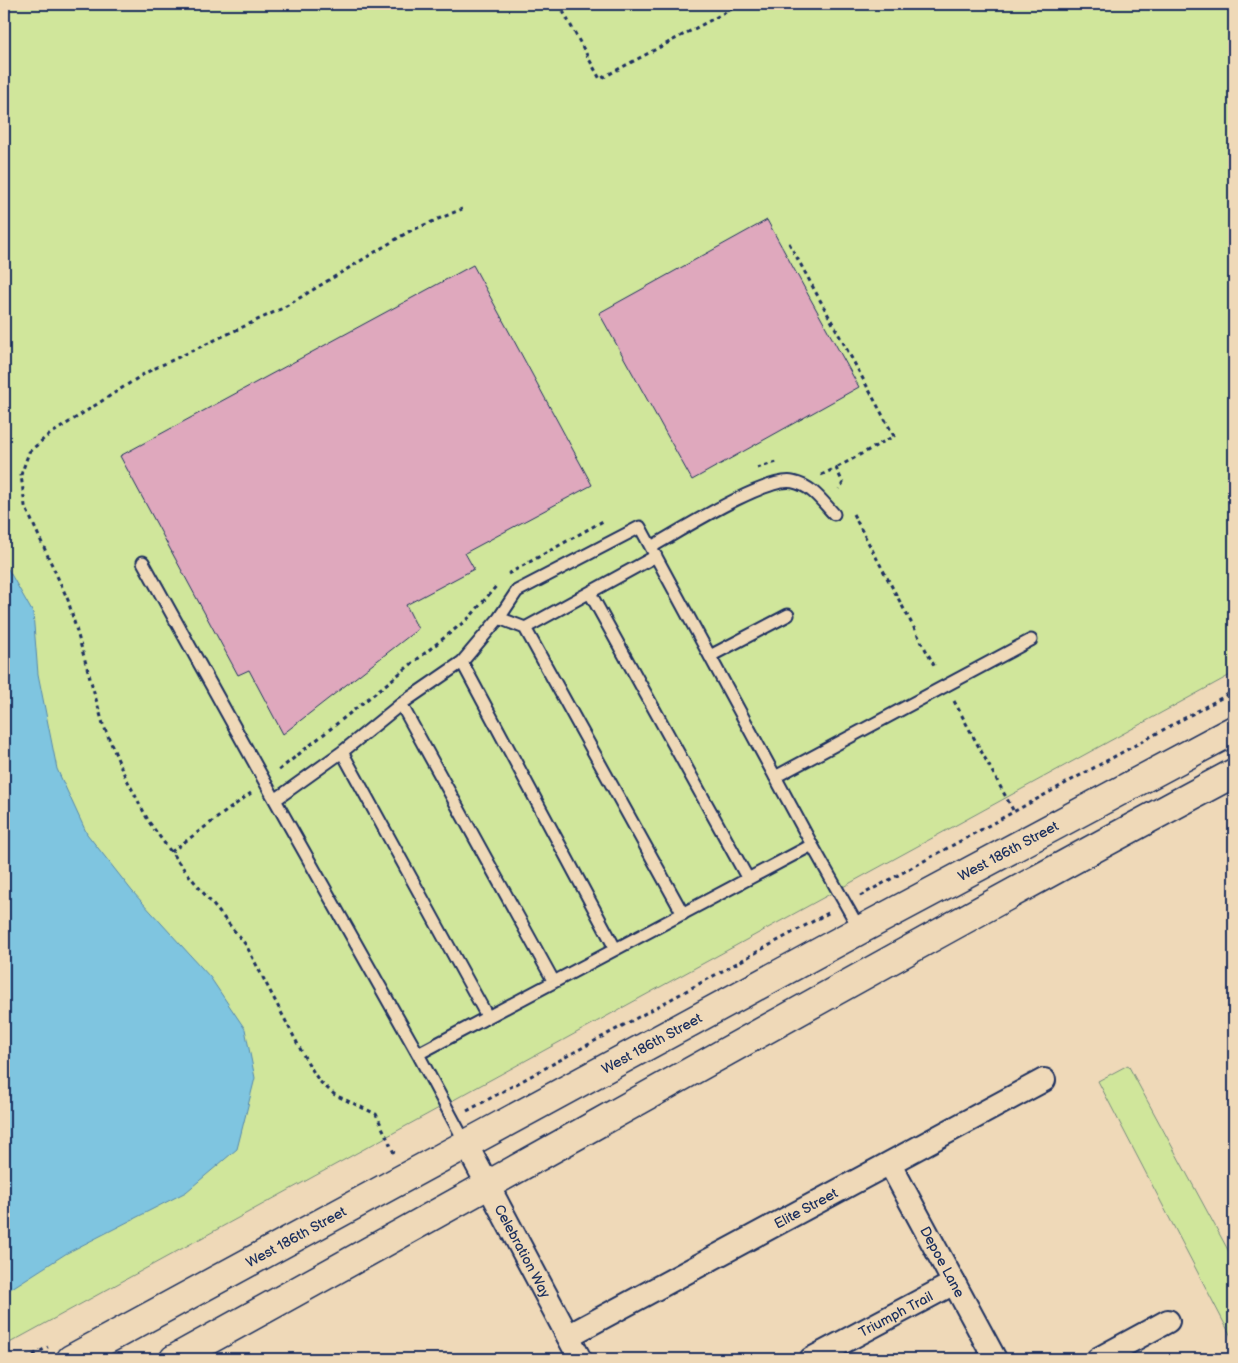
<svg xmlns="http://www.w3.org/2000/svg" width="1238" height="1363" font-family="'Balsamiq Sans',sans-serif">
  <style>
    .green { fill: #d0e69b; stroke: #768a7c }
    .water { fill: #7fc5e0; stroke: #5789ac }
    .building { fill: #dfa8bd; stroke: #1b2f5e }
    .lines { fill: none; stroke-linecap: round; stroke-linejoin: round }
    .service-casing { stroke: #1b2f5e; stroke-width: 15 }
    .minor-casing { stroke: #1b2f5e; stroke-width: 26 }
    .tertiary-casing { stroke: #1b2f5e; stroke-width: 31 }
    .path { stroke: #1b2f5e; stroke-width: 3; stroke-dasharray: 4 4; stroke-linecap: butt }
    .service { stroke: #efd9b8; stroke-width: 11 }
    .minor { stroke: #efd9b8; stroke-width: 22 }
    .tertiary { stroke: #efd9b8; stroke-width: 28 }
    .labels { text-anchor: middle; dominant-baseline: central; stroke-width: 4; stroke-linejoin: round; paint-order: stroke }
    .street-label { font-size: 14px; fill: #1b2f5e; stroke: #efd9b8 }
  </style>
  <rect width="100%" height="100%" fill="#efd9b8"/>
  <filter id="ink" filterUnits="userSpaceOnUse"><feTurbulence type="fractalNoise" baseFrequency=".02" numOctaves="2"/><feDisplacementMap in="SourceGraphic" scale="10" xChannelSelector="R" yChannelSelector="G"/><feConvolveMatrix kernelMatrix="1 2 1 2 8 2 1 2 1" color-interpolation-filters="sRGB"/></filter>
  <g filter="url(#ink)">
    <path class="green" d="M4 4H1234V673L4 1346Z
      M1128 1065 1234 1261V1342L1098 1081Z"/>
    <path class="water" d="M4 562 33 613 38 674 57 769 87 834 132 891 210 977 245 1029 255 1078 237 1149 186 1192 67 1253 4 1293Z"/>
    <path class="building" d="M767 220 859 387 692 480 599 313Z
      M473 265 592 485 465 553 474 569 406 605 418 629 283 734 249 670 238 675 120 456Z"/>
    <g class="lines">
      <defs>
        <path id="service" d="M651 547C678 532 766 476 793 482 812 486 821 500 834 514
          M143 562 275 800
          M590 593 748 879
          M499 618 525 628 656 556
          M525 628 683 914
          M710 656 788 615
          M462 662 615 948
          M401 704 554 982
          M342 752 487 1016
          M775 777 1031 640
          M418 1054 812 845
          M466 1144 418 1054 275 800 342 752 401 704 462 662 499 618 517 591 640 527 812 845 860 930"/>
        <g id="minor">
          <path id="s1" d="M466 1144 580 1359"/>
          <path id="s2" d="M890 1164 995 1359"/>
          <path id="s3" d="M568 1336 1044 1080"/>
          <path id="s4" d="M811 1359 954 1283"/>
          <path d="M1098 1359 1168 1321"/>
        </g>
        <g id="tertiary">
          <path id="s5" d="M71 1359 860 930 1234 730"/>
          <path d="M174 1359C528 1165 878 963 1234 773"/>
        </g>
      </defs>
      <use href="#service" class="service-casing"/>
      <use href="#minor" class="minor-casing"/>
      <use href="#tertiary" class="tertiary-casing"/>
      <path class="path" d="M559 4 600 79 741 4
        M789 243 894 436 836 468
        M757 468 777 462
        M821 475 836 468 843 483 839 489
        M853 514 936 669
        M508 574 603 521
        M954 701 1013 810
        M279 770 470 617 498 584
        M171 852 251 793
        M860 896 1234 691
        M467 1111 830 912
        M394 1153 376 1114 335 1095 319 1081 305 1058 246 945 179 863 149 822 123 772 103 724 68 600 25 506 21 475 29 452 46 437 147 372 283 308 408 232 462 209
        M26 1359 48 1347"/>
      <use href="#service" class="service"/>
      <use href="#minor" class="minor"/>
      <use href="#tertiary" class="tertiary"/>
    </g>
  </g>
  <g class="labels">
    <g class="street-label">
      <text stroke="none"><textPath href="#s5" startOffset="1066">West 186th Street</textPath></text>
      <text stroke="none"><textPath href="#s5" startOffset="661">West 186th Street</textPath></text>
      <text stroke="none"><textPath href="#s3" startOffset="270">Elite Street</textPath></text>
      <text stroke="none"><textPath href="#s5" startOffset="256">West 186th Street</textPath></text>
      <text stroke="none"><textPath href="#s1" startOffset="121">Celebration Way</textPath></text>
      <text stroke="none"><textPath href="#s2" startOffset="111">Depoe Lane</textPath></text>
      <text stroke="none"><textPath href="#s4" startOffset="96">Triumph Trail</textPath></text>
    </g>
  </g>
  <rect width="1238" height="1363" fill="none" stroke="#efd9b8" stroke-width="20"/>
  <rect x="10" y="10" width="1218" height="1343" fill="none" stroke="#1b2f5e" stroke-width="2" filter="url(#ink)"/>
</svg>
